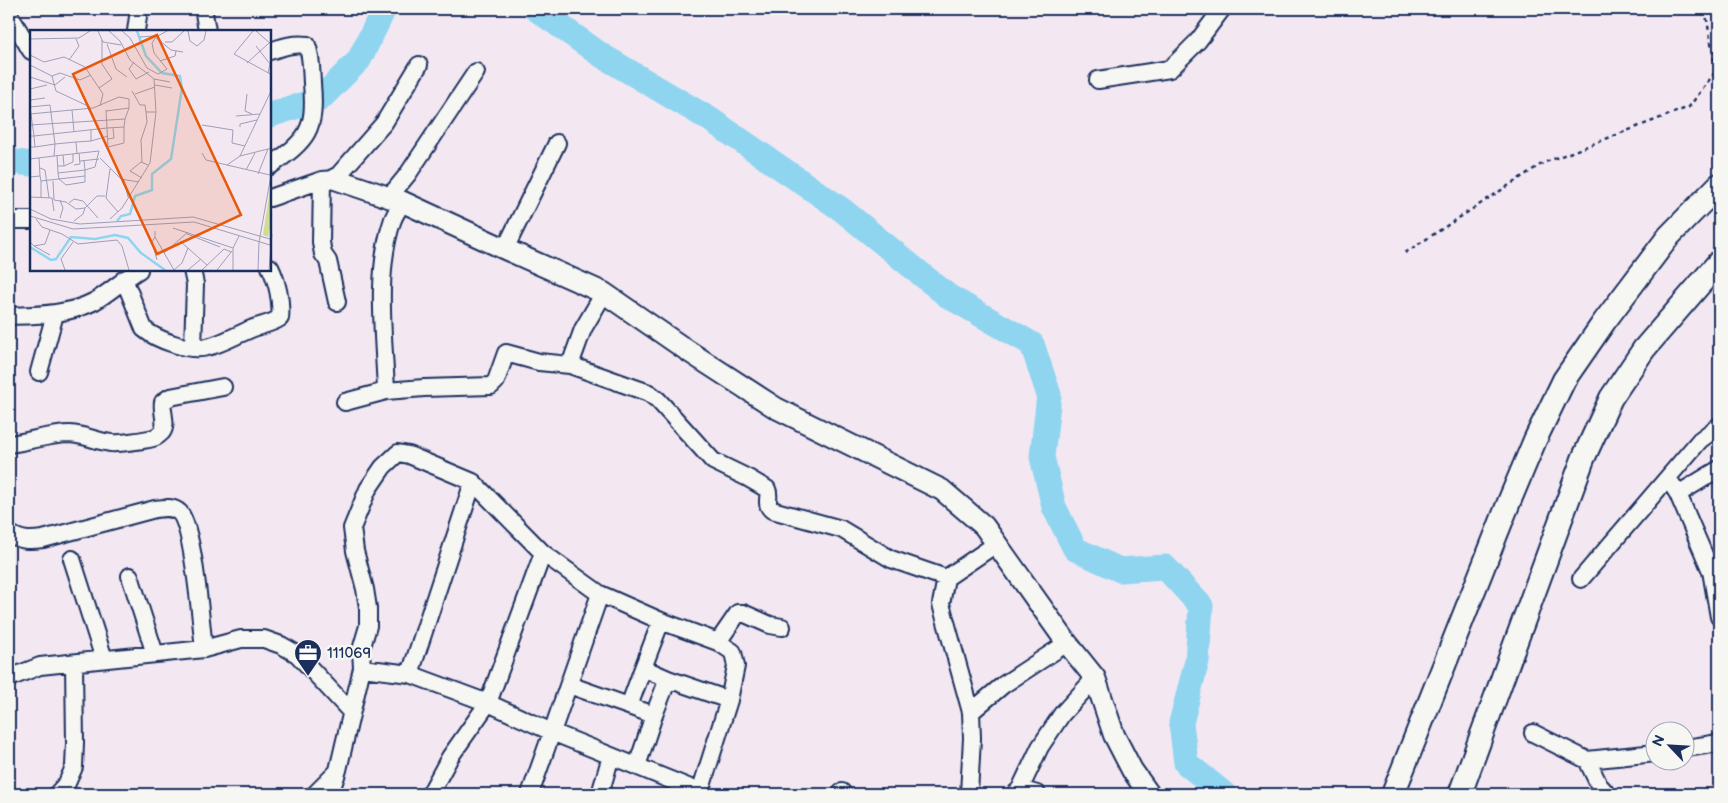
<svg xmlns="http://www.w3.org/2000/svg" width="1728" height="803" font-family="'Balsamiq Sans',sans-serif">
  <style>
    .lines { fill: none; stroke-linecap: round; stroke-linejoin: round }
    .river { stroke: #8fd5f0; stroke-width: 25 }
    .minor-casing { stroke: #1b2f5e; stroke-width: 20 }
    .tertiary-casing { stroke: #1b2f5e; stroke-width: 24 }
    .secondary-casing { stroke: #1b2f5e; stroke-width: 26 }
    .path { stroke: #1b2f5e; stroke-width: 2.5; stroke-dasharray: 4 4; stroke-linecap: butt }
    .minor { stroke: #f6f6f2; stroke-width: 16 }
    .tertiary { stroke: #f6f6f2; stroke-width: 20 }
    .secondary { stroke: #f6f6f2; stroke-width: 22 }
    .labels { text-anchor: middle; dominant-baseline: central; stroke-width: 5; stroke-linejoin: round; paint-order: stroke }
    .poi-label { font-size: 15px; fill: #1b2f5e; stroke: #f6f6f2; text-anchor: start }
    .inset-river { fill: none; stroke: #8fd5f0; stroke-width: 2.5 }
    .inset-road { fill: none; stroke: #9d9eb7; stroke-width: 1 }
    .view { fill: #e8590c; fill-opacity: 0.15; stroke: #e8590c; stroke-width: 2.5 }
    .inset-edge { fill: none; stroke: #1b2f5e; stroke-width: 2.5 }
  </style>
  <rect width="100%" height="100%" fill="#f3e8f2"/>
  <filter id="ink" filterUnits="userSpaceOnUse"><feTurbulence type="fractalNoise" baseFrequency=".02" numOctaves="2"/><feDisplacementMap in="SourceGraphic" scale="10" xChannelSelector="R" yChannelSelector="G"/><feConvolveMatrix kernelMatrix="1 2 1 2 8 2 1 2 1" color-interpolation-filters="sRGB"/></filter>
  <g filter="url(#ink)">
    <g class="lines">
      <path class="river" d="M536 9 601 55 711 120 841 209 948 296 1032 344 1049 395 1042 457 1054 507 1075 549 1120 570 1165 567 1201 606 1197 661 1181 723 1186 763 1224 794
        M270 115 320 99 359 60 384 9
        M9 161 31 164"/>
      <defs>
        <path id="minor" d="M205 9 204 13 207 31
          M9 14 31 51
          M136 31 139 9
          M270 51C283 47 294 43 307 45 312 58 311 70 312 83 316 131 308 139 270 166
          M1098 80 1170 69 1198 41 1222 9
          M322 180 321 242 323 254 328 261 337 302
          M390 196 408 174 476 72
          M270 198 322 180 335 179 384 123 419 65
          M9 220H31
          M505 249 557 143
          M192 270 195 284 193 348
          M124 279 144 329C157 340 190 352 207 347 222 344 236 335 251 329 261 325 271 324 280 318 282 302 277 281 270 267
          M604 293 583 329 570 365 649 393 658 400 713 461 748 478 767 489C771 497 764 504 772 510L841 529 891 559 946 578
          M9 316C39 315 68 315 95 301 110 292 124 279 139 270
          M39 372 55 314
          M386 391C384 337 375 274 392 222 394 215 399 208 403 202
          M345 402 386 391 424 388 491 386 496 381 506 353 539 362 570 365
          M9 444C29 442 49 434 70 434 85 435 96 441 111 443 117 444 146 440 153 438 156 438 160 434 162 432 168 424 161 411 163 402L170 397 223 387
          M1668 478 1678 494 1711 571 1719 617
          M1678 494 1719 469
          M9 533C21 541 29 541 43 539L155 509C163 508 173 506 180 513 194 530 201 624 204 649
          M996 544 946 578 941 604 971 712 1003 685 1067 643
          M543 553 600 594 552 732 700 792 729 700 736 666 733 652 718 642 661 621 600 594
          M72 559 104 659
          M130 576 155 654
          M1581 579 1700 440 1719 426
          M661 621 643 668 668 679
          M718 642 738 613H743L770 625 782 627
          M362 668 410 674 488 703 552 732 530 794
          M9 678 40 666 204 649 241 639H264L281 645 297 654 351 712
          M569 685 654 715 637 766
          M629 706 643 668
          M654 715 668 679 729 700
          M1533 733 1587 760 1656 753
          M1686 748 1719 743
          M1587 760 1599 785 1607 794
          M1020 789 1037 794
          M842 792V794
          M57 794 67 783 74 767 75 743 74 664
          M315 794 336 773
          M330 794 338 770 362 668 361 650 368 626V608L365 589 355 551 352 528 368 489 383 467 398 453 409 455 473 482 410 674
          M430 794 450 757 488 703 543 553 473 482
          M600 794 611 756
          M969 794 972 738 971 712
          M1015 794 1020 789 1040 747 1062 714 1095 678"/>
        <path id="tertiary" d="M335 179 403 202 505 249 604 293 688 351 776 408 942 490 984 526 1067 643 1095 678 1114 735 1132 770 1149 794"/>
        <path id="secondary" d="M1393 794 1509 502 1535 440 1564 380 1604 322 1669 236 1719 185
          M1460 794 1583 459 1611 398 1644 349 1719 262"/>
      </defs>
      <use href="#minor" class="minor-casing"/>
      <use href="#tertiary" class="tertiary-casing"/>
      <use href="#secondary" class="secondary-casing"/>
      <path class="path" d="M1405 253 1543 163 1689 107 1716 71 1705 9"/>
      <use href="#minor" class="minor"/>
      <use href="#tertiary" class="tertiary"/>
      <use href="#secondary" class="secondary"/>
    </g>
  </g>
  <defs>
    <symbol id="office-pin" viewBox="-11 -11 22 30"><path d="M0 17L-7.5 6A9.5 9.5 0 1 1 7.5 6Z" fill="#1b2f5e" stroke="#f6f6f2"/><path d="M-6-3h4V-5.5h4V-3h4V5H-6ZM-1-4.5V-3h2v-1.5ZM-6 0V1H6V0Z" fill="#fff"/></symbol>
  </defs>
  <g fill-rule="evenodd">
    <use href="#office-pin" x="292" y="637" width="32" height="43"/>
  </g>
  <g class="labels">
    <g class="poi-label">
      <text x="327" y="653">111069</text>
    </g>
  </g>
  <g transform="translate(30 30)">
    <rect width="241" height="241" fill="#f3e8f2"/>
    <path d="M241 153V193L238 207 233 205Z" fill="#cdde92"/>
    <path class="inset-river" d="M87 191 91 186 100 184 105 166 122 160V144L141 129 152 58 150 46 132 43 116 26 107 1M0 217 21 230 26 229 41 207 65 209 85 205 98 208 111 223 135 240"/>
    <path class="inset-road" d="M68 1 73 12 91 15M79 1 90 11 100 30 124 49 140 52M92 1 100 8 117 38 128 44 137 39 124 23 122 13 126 7 137 1M158 1 160 11 167 16 174 10 176 1M223 1 204 24 242 45M226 1 242 15M110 7 124 6 141 20 153 22M0 9 49 8 60 1M135 12H142L154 1M77 14 86 39 97 47M226 16 240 34 238 43M0 25 14 32 34 27 55 37 73 64 70 76M39 30 49 16 46 9M130 31 145 26 146 21M104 32 99 39 106 49 119 42M217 33 239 13M0 35 22 46 26 61 60 77M22 46 30 43 50 50 61 45M0 47 25 55 35 47M125 55 142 58M69 58 82 49 72 34V10M0 59 17 55M242 59 210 126 242 118M102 61 110 75H115L116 82M105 64 125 57M217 64 215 81 222 84M0 70 15 68M0 77 20 75 21 83 25 114 5 117M0 77 4 106H0M42 80 44 102M0 84 63 78 89 67 99 69V78L76 81M206 86 230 84M0 95 95 89 99 78M172 95 203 100 202 113 215 116M94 97V113L78 117 77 98 94 97 95 89M210 97V94L227 90M61 100V111L78 106M78 109 84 108 83 98M46 112 25 114 24 126 69 121 65 137 55 140 54 131M0 117H5L4 106 77 98 76 80M172 123 176 130 197 135M47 124 46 112 61 111M27 125 28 143 55 140V152L36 155 29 149 28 143M210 126 197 135 240 145M9 128 10 146M70 128 91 149 109 152M0 129 24 126M50 131 69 129M112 132 111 110 117 92 116 82H126M44 135 50 134 49 123M28 136H34L33 125M34 136 43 132V124M10 138 15 140 19 168M80 139 76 168 88 182M216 140 225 123M228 144 238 119M0 147 10 146 11 151 55 146M112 148 100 141 111 132 118 135M94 150 98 167M11 151V167M23 151 24 170 36 172 46 179 55 178 67 166H75M0 167 22 168 24 181M30 170 33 178 30 188M39 173 44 169 53 171 68 188M0 179 21 189 50 194 163 187 240 209M0 186 43 199 164 192 240 215M6 189 12 197 32 204 48 214 87 210 92 216 99 240M80 189 92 178 120 133 126 82 124 49M44 191 53 184 55 178M143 198 203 218M125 201V207L144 240M157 204 190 217M125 207 122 212 127 230M150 211 177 235M0 212 4 216 15 214 20 200M4 216 20 225M134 223 158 202M35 240 31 229 43 212M144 240 152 233 158 218M158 240 171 229M172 240 194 219 201 222M187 240 202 221M203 240V218L209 206M228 240 229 212 242 140M239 240 242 204"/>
    <path class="view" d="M127 5 211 185 127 224 43 44Z"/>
    <rect width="241" height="241" class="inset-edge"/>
  </g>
  <rect width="1728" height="803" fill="none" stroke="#f6f6f2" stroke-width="30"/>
  <rect x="15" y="15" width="1698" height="773" fill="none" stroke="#1b2f5e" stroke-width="2" filter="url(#ink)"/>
  <g transform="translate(1670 746) rotate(295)"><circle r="24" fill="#f6f6f2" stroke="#9ea6b7"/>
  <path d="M0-4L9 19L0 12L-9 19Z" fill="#1b2f5e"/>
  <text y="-8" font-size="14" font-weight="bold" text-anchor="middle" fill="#1b2f5e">N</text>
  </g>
</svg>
